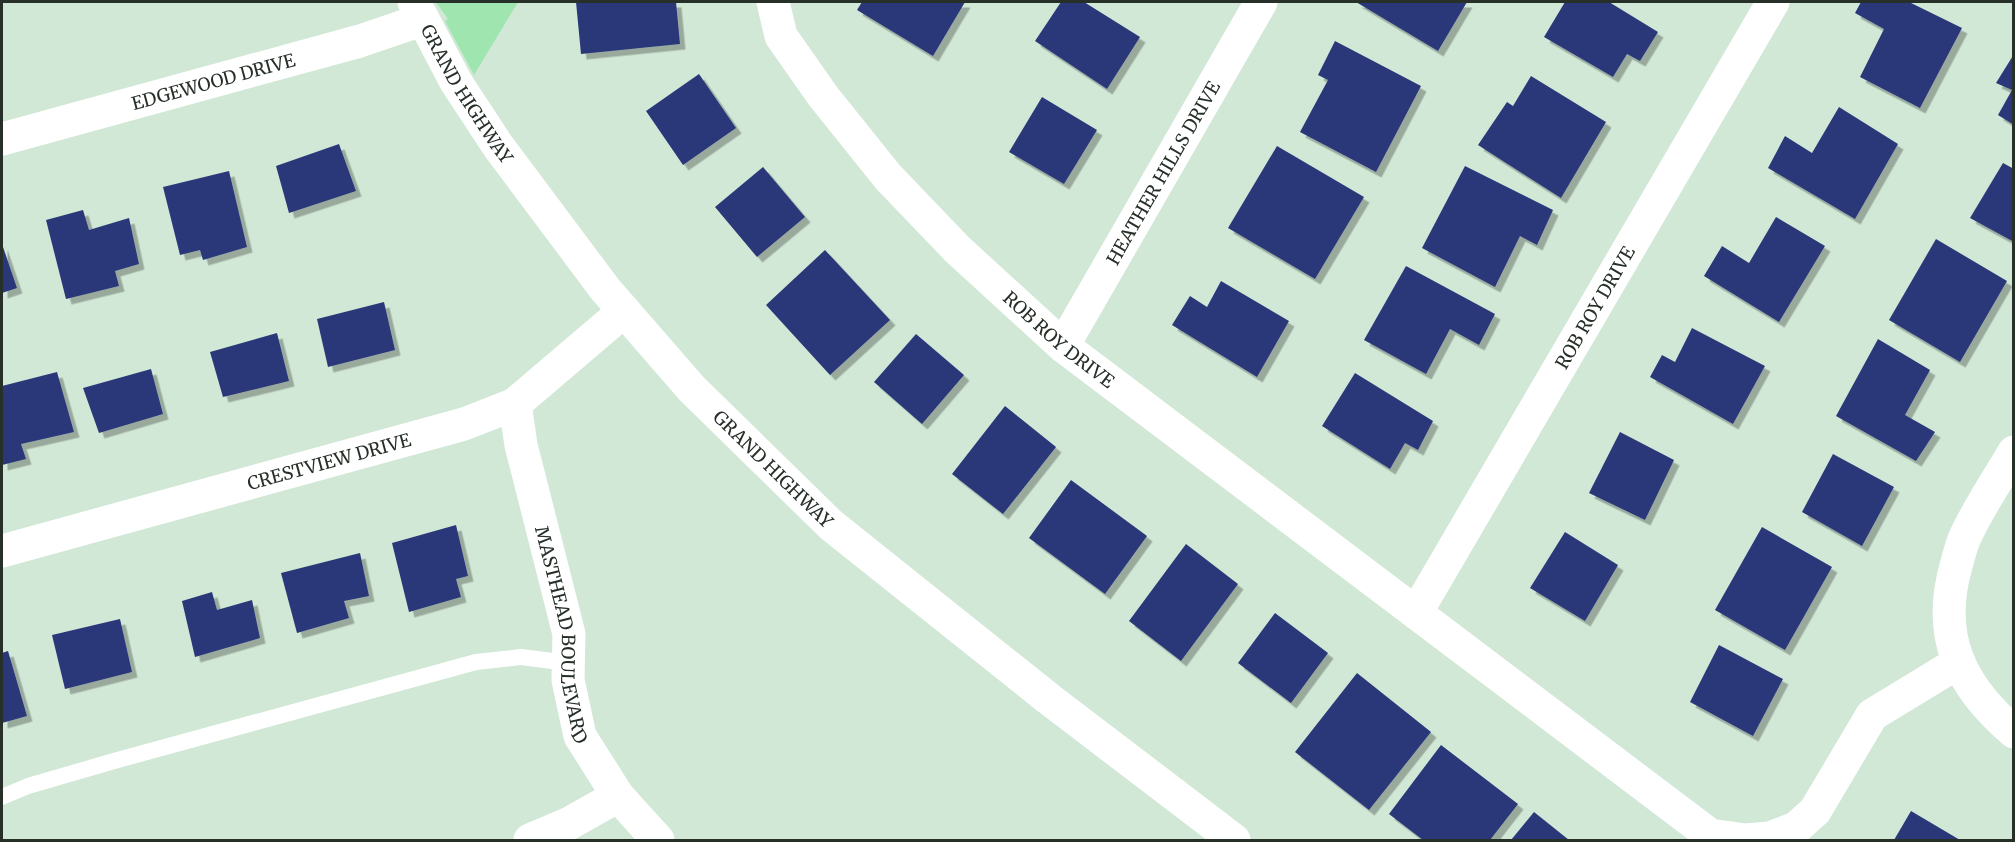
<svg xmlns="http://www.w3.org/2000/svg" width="2015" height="842" font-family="Merriweather,serif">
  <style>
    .green { fill: #9ee5af }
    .building { fill: #2b3879; filter: url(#shadow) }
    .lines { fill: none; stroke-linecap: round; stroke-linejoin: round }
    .service { stroke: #fff; stroke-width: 16 }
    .minor { stroke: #fff; stroke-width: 33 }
    .tertiary { stroke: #fff; stroke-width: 33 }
    .labels { text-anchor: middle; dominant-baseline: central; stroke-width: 6; stroke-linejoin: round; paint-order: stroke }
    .street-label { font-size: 18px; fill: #262f28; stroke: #fff }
  </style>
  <defs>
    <filter id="shadow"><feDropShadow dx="5.5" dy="5.5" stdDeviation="0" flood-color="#0004"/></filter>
  </defs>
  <rect width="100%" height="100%" fill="#d0e8d5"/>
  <path class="green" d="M436 2H518L474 75 445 21 448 19Z"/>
  <path class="building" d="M576 2H676L680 44 581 54Z
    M862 2H965L933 56 857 10Z
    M1061 2H1084L1140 37 1107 89 1035 41Z
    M1356 2H1467L1438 51Z
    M1565 2H1609L1658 32 1640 61 1627 54 1613 77 1544 37Z
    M1861 2H1909L1962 28 1920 108 1860 77 1884 29 1855 13Z
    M1335 41 1421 86 1376 172 1300 132 1328 80 1318 75Z
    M2014 54V125L1998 115 2012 90 1996 83Z
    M699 74 736 128 683 165 646 111Z
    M1531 76 1606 122 1561 198 1478 145 1507 102 1513 106Z
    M1042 97 1097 130 1064 184 1009 152Z
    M1839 107 1898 144 1855 219 1768 168 1785 136 1812 153Z
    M339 144 356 191 289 213 276 166Z
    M1277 146 1364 197 1315 279 1228 228Z
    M2003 163 2014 169V242L1970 218Z
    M1465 166 1553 210 1537 245 1520 236 1495 287 1422 248Z
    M763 167 805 217 757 257 715 207Z
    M229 171 247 247 203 260 200 250 180 255 163 187Z
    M83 210 89 230 129 218 139 264 115 271 119 286 66 299 46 220Z
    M1776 217 1825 246 1779 322 1704 276 1722 246 1749 263Z
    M1936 239 2007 281 1960 362 1889 320Z
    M2 244 17 288 2 293Z
    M825 250 890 320 830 375 766 305Z
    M1406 266 1495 314 1479 345 1450 329 1426 374 1364 340Z
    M1221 281 1289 321 1257 377 1172 325 1190 296 1207 307Z
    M384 302 395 350 328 367 317 319Z
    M1692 328 1765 366 1733 424 1650 377 1662 355 1675 362Z
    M277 333 289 381 223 397 210 352Z
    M916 334 964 375 922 424 874 382Z
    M1878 339 1930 370 1905 415 1935 432 1916 461 1836 416Z
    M151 369 163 414 99 433 83 388Z
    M57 372 74 432 21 444 26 459 2 465V386Z
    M1355 373 1433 421 1418 450 1405 443 1390 469 1322 426Z
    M1005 406 1056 447 1003 514 952 474Z
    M1620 432 1674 460 1645 520 1589 493Z
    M1833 454 1894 487 1862 546 1802 512Z
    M1071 480 1147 536 1105 594 1029 538Z
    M456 525 468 576 456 579 461 597 409 612 392 543Z
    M1762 527 1832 567 1785 650 1715 610Z
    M1565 532 1618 565 1585 621 1530 588Z
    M1186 544 1238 584 1181 661 1129 621Z
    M360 553 369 596 344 601 349 618 297 633 281 573Z
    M212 592 217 610 252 600 260 638 195 657 182 601Z
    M1275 613 1328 653 1291 703 1238 663Z
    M120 619 132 672 65 689 52 635Z
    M1719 645 1783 679 1753 736 1690 702Z
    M8 651 27 716 2 723V653Z
    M1357 673 1431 732 1369 810 1295 752Z
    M1441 745 1518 804 1490 840H1423L1389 814Z
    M1911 811 1960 840H1894Z
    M1534 812 1569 840H1511Z"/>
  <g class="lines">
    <path class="service" d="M2 797 28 786 114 761 476 662 521 657 568 663"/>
    <g class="minor">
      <path id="s1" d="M773 2 781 36 823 96 888 177 957 249 1063 346 1710 835 1745 840 1770 838 1796 828 1815 811 1872 715 1959 662"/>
      <path id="s2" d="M2 139 360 41 407 25 421 16"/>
      <path id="s3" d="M1063 346 1261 2"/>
      <path id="s4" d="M515 404 521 445 569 634 568 680 580 736 618 796 658 840"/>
      <path d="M2014 452C1998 479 1979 507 1966 535 1961 545 1959 556 1956 566 1936 636 1960 686 2014 732"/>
      <path id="s5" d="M2 551 464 424 515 404 624 311"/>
      <path id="s6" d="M1416 613 1773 2"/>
      <path d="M530 840 570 823 618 796"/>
    </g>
    <path class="tertiary" id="s7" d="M414 2 456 82 498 146 605 289 692 389 831 525 1049 699 1234 840"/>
  </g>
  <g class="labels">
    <g class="street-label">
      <text stroke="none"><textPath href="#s2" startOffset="219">EDGEWOOD DRIVE</textPath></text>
      <text stroke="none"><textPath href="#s7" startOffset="106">GRAND HIGHWAY</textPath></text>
      <text stroke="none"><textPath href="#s3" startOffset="200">HEATHER HILLS DRIVE</textPath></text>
      <text stroke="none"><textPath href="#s6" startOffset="354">ROB ROY DRIVE</textPath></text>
      <text stroke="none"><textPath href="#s1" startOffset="448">ROB ROY DRIVE</textPath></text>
      <text stroke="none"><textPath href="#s5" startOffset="339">CRESTVIEW DRIVE</textPath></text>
      <text stroke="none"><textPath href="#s7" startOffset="592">GRAND HIGHWAY</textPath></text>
      <text stroke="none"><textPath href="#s4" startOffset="236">MASTHEAD BOULEVARD</textPath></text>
    </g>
  </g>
  <rect width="2015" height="842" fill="none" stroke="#262f28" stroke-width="6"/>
</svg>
